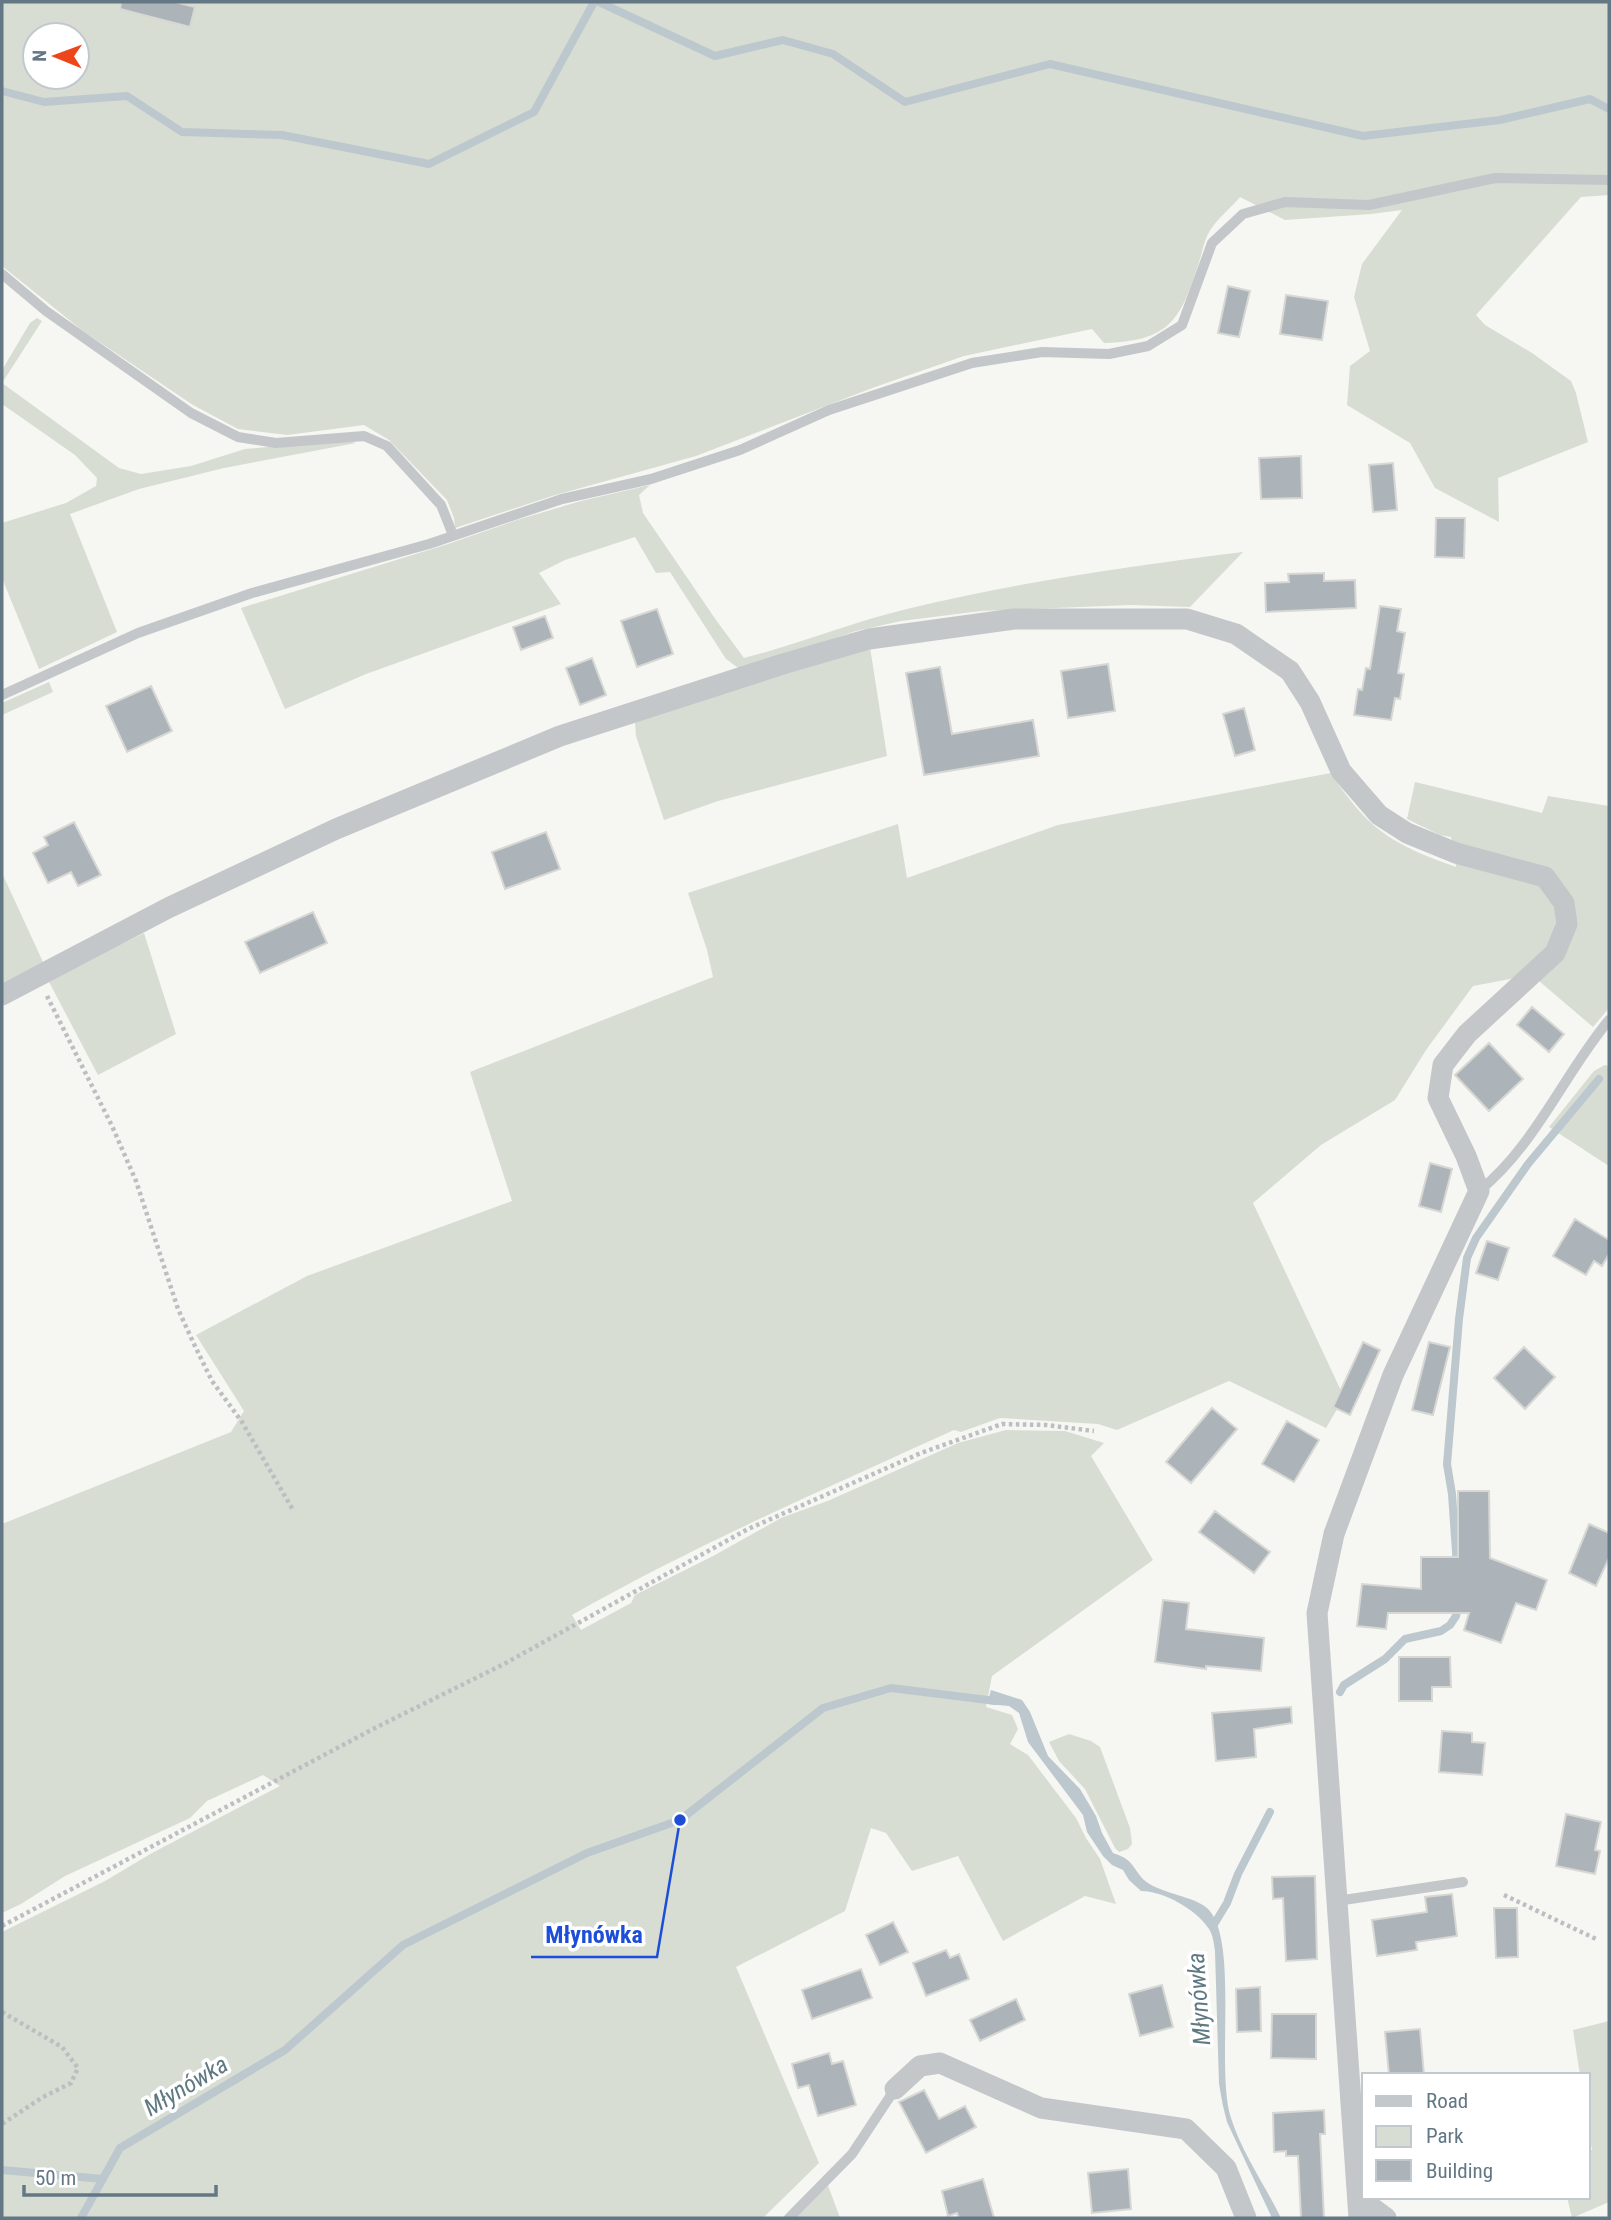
<svg xmlns="http://www.w3.org/2000/svg" width="1611" height="2220" font-family="'Roboto Condensed',sans-serif">
  <style>
    .green { fill: #d7ddd3; fill-rule: evenodd }
    .water { fill: #bcc8cd }
    .lines { fill: none; stroke-linecap: round; stroke-linejoin: round }
    .stream { stroke: #bcc8cd; stroke-width: 8 }
    .building { fill: #acb4b9; stroke: #d7d7d4; stroke-width: 2 }
    .path { stroke: #bcbfc1; stroke-width: 4.5; stroke-dasharray: 3.5 3.5; stroke-linecap: butt }
    .service { stroke: #c3c7ca; stroke-width: 10 }
    .minor { stroke: #c3c7ca; stroke-width: 21 }
    .labels { text-anchor: middle; dominant-baseline: central; stroke-width: 7; stroke-linejoin: round; paint-order: stroke }
    .water-label { font-size: 24px; font-style: italic; fill: #5f7982; stroke: #fff }
    .leader { fill: none; stroke: #1d4ed8; stroke-width: 2.5 }
    .callout-dot { fill: #1d4ed8; stroke: #fff; stroke-width: 2.5 }
    .callout-label { font-size: 24px; text-anchor: middle; font-weight: bold; fill: #1d4ed8; stroke: #fff; stroke-width: 7; stroke-linejoin: round; paint-order: stroke }
  </style>
  <rect width="100%" height="100%" fill="#f6f6f2"/>
  <path class="green" d="M2 2H1609V195L1581 197 1476 315 1485 325 1532 353 1571 381 1576 393 1588 442 1498 478 1499 522 1435 488 1410 443 1347 405 1350 366 1370 351 1354 297 1362 264 1402 210 1371 214 1285 220 1240 197C1231 208 1218 218 1211 229 1204 239 1202 254 1198 265 1180 323 1167 341 1104 343L1092 329 964 356 875 387 696 456 552 496 455 528 454 518 447 500 389 440 364 425 287 435 238 429 193 405 83 331 2 266ZM35 35H77V77H35Z
    M37 318 42 321 2 383 119 468 141 474 191 466 245 449 344 440 356 443 224 468 139 489 70 514 117 632 39 669 2 578V523L66 503 96 486 97 478 75 455 2 404V370L30 323Z
    M650 485 639 495 643 513 716 620 744 658C799 644 852 622 907 609 1018 582 1130 566 1243 552L1190 607 1131 605 981 611 901 621 856 631 741 670 726 659 670 572 656 573 635 537 565 560 539 573 561 604 366 674 285 709 241 608 448 544 517 520 581 501Z
    M870 647 887 756 718 801 664 820 636 736 635 721Z
    M49 682 53 692 2 715V703Z
    M1331 773C1368 830 1392 844 1456 867L1451 837 1440 835 1407 819 1415 782 1542 813 1548 796 1609 806V1008L1593 1027 1532 975 1473 986 1426 1050 1395 1100 1321 1145 1253 1203 1344 1397 1326 1428 1229 1381 1117 1430 1098 1424 1000 1418 961 1432 954 1430C825 1489 695 1545 572 1615L581 1630 631 1603 635 1595 715 1555 781 1518 830 1500 958 1443 1006 1430 1065 1431 1104 1443 1091 1456 1153 1560 992 1676 986 1707 1012 1715 1018 1729 1010 1744 1028 1755 1076 1818 1086 1838 1100 1859 1116 1904 1085 1896 1003 1941 958 1856 912 1871 886 1833 871 1828 845 1911 736 1967 819 2163 763 2218H2V1932L105 1881 152 1853 280 1786 263 1775 207 1801 190 1818 65 1876 21 1904 2 1913V1524L231 1432 244 1411 196 1335 307 1276 512 1201 470 1072 713 977 707 950 688 893 898 824 907 878 1058 825Z
    M2 873 43 962 2 983Z
    M144 933 176 1034 98 1075 48 980Z
    M1605 1065 1609 1066V1166L1549 1127 1594 1071Z
    M1069 1734 1091 1741 1100 1747 1130 1828 1132 1844 1128 1849 1119 1852 1115 1848 1085 1789 1059 1761 1049 1742Z
    M1609 2021V2202L1572 2218 1567 2197H1588V2151L1592 2150 1588 2126V2075H1580L1573 2030Z
    M826 2180 840 2218H789Z"/>
  <path class="water" d="M991 1690 1022 1700 1030 1712 1048 1756 1080 1789 1096 1816 1102 1833 1113 1853C1137 1860 1133 1873 1148 1883 1162 1893 1195 1897 1207 1908 1240 1938 1215 2070 1231 2118 1242 2153 1265 2185 1281 2218H1272L1227 2122 1223 2106 1219 2084 1215 1951C1214 1944 1213 1935 1209 1929 1197 1910 1164 1891 1141 1891L1129 1880 1123 1870 1112 1865 1103 1856 1087 1832 1083 1815 1028 1742 1019 1713 1009 1706 987 1704Z"/>
  <g class="lines">
    <path class="stream" d="M599 2 715 56 783 40 833 54 905 102 1050 64 1363 136 1500 120 1590 99 1609 109
      M2 91 44 102 127 96 182 132 282 135 429 164 534 112 594 2
      M1457 1566 1452 1494 1447 1464 1459 1319 1467 1258 1476 1238 1528 1164 1599 1079
      M1340 1692 1344 1685 1385 1659 1405 1639 1441 1631 1450 1625 1456 1616 1459 1603
      M1213 1926 1227 1903 1238 1874 1270 1812
      M2 2170 103 2179
      M81 2218 120 2148 285 2050 403 1945 587 1853 680 1820 823 1708 891 1688 996 1701"/>
  </g>
  <path class="building" d="M121 2H175L195 7 190 27 120 9Z
    M1228 286 1250 291 1239 337 1218 333Z
    M1286 295 1328 301 1322 340 1280 334Z
    M1301 456 1302 498 1261 499 1259 458Z
    M1393 463 1397 510 1373 512 1369 465Z
    M1436 518H1465L1464 558 1435 557Z
    M1324 573V581L1355 580 1356 608 1266 612 1265 583 1289 582 1288 574Z
    M1380 606 1401 609 1397 631 1405 633 1398 673 1404 674 1400 699 1395 698 1391 720 1354 715 1358 689 1362 690 1366 668 1370 669Z
    M657 609 673 654 637 667 621 621Z
    M545 616 553 638 521 650 513 627Z
    M592 658 606 695 580 705 566 668Z
    M1108 664 1115 711 1068 718 1061 671Z
    M940 667 952 734 1033 720 1039 756 924 775 906 673Z
    M151 686 172 731 127 752 106 706Z
    M1244 708 1255 750 1235 756 1223 714Z
    M74 822 101 875 78 886 71 872 48 883 33 853 48 845 44 837Z
    M546 832 560 869 505 889 492 852Z
    M313 912 327 943 260 973 245 942Z
    M1532 1007 1564 1034 1549 1052 1517 1025Z
    M1489 1043 1523 1079 1489 1111 1455 1075Z
    M1430 1163 1452 1169 1441 1212 1419 1206Z
    M1575 1219 1609 1240V1254L1602 1266 1594 1261 1586 1275 1553 1256Z
    M1487 1241 1509 1248 1498 1280 1476 1273Z
    M1363 1342 1380 1350 1350 1415 1333 1407Z
    M1429 1342 1450 1347 1433 1415 1412 1410Z
    M1524 1347 1555 1377 1525 1409 1494 1378Z
    M1212 1408 1237 1429 1191 1483 1166 1462Z
    M1287 1421 1319 1440 1294 1482 1262 1464Z
    M1458 1491H1489L1490 1558 1547 1580 1536 1610 1516 1603 1501 1643 1464 1630 1469 1613H1388L1386 1629 1357 1626 1362 1584 1421 1589V1557H1458Z
    M1215 1511 1270 1552 1254 1573 1199 1532Z
    M1589 1524 1609 1533V1558L1596 1586 1569 1573Z
    M1163 1600 1189 1603 1186 1629 1264 1638 1261 1671 1206 1666V1669L1155 1662Z
    M1399 1657H1450L1451 1687H1432V1701H1399Z
    M1291 1707 1292 1723 1254 1729 1256 1757 1216 1761 1212 1713Z
    M1442 1731 1472 1733V1742L1485 1743 1482 1775 1439 1772Z
    M1566 1814 1601 1822 1595 1850 1600 1851 1595 1874 1556 1866Z
    M1315 1876 1317 1959 1286 1961 1283 1898 1273 1899 1272 1877Z
    M1452 1894 1457 1936 1416 1942 1417 1950 1377 1956 1372 1920 1427 1912 1425 1897Z
    M1494 1908H1517L1518 1957 1496 1958Z
    M893 1922 908 1952 880 1965 866 1935Z
    M946 1950 950 1958 959 1954 969 1979 926 1996 913 1963Z
    M861 1969 872 1998 812 2019 802 1990Z
    M1162 1985 1173 2027 1140 2036 1129 1994Z
    M1260 1987 1261 2031 1237 2032 1236 1989Z
    M1016 1999 1025 2020 980 2041 970 2020Z
    M1272 2014H1316V2059L1271 2058Z
    M1420 2029 1424 2075H1389L1385 2032Z
    M829 2053 832 2064 843 2061 856 2105 818 2116 809 2085 798 2088 792 2064Z
    M924 2090 939 2119 965 2106 976 2127 926 2153 899 2102Z
    M1324 2110 1325 2134H1320L1324 2218H1301L1298 2156H1286V2151L1274 2152 1273 2113Z
    M1128 2169 1131 2209 1092 2213 1088 2173Z
    M983 2179 994 2218H959L957 2213 948 2216 942 2191Z"/>
  <g class="lines">
    <path class="path" d="M47 996 112 1126 136 1181 178 1309 193 1342 212 1381 242 1422 293 1510
      M1504 1895 1598 1940
      M2 1926 375 1728 504 1664 748 1529 921 1453 1002 1424 1046 1425 1094 1431
      M2 2012 62 2047 78 2068 71 2083 43 2097 2 2124"/>
    <path class="service" d="M2 274 46 311 191 413 238 437 276 443 364 436 387 446 441 505 453 535
      M2 695 138 633 252 593 429 544 562 499 651 479 740 450 829 410 972 363 1042 352 1109 354 1148 346 1182 325 1212 243 1243 214 1285 202 1369 205 1495 178 1609 180
      M1479 1191C1535 1146 1564 1074 1609 1020
      M1337 1901 1463 1882
      M789 2218 852 2154 895 2089"/>
    <path class="minor" d="M2 995 168 908 336 829 560 736 783 664 869 639 1014 619H1187L1236 634 1290 671 1310 702 1341 771 1379 815 1407 833 1456 853 1545 877 1564 903 1567 924 1555 953 1467 1034 1443 1065 1438 1098 1466 1156 1479 1191 1393 1375 1334 1534 1317 1613 1359 2218
      M895 2089 920 2066 940 2063 1041 2108 1186 2129 1226 2168 1246 2218
      M1359 2198 1386 2218"/>
  </g>
  <g class="labels">
    <g class="water-label">
      <text transform="translate(1199 1999) rotate(-94)">Młynówka</text>
      <text transform="translate(186 2086) rotate(-31)">Młynówka</text>
    </g>
  </g>
  <path class="leader" d="M680 1820L657 1957H531"/>
  <circle class="callout-dot" cx="680" cy="1820" r="7"/>
  <g class="callout-label">
    <text x="594" y="1943">Młynówka</text>
  </g>
  <rect width="1611" height="2220" fill="none" stroke="#637785" stroke-width="7"/>
  <rect x="1362" y="2073" width="228" height="126" fill="#ffffff" stroke="#c1c9ce" stroke-width="2"/>
  <rect x="1376" y="2096" width="35" height="10" fill="#c3c7ca" stroke="#c1c9ce" stroke-width="2"/>
  <text x="1426" y="2108" font-size="21" fill="#637785">Road</text>
  <rect x="1376" y="2126" width="35" height="21" fill="#d7ddd3" stroke="#c1c9ce" stroke-width="2"/>
  <text x="1426" y="2143" font-size="21" fill="#637785">Park</text>
  <rect x="1376" y="2160" width="35" height="21" fill="#acb4b9" stroke="#c1c9ce" stroke-width="2"/>
  <text x="1426" y="2178" font-size="21" fill="#637785">Building</text>
  <g transform="translate(56 56) rotate(271)"><circle r="33" fill="#ffffff" stroke="#c1c9ce" stroke-width="2"/>
  <path d="M0-5L12 26L0 18L-12 26Z" fill="#ed461b"/>
  <text y="-10" font-size="19" font-weight="bold" text-anchor="middle" fill="#637785">N</text>
  </g>
  <path d="M24 2185v10h192v-10" fill="none" stroke="#637785" stroke-width="3.5"/>
  <text x="35" y="2185" font-size="21" fill="#637785" stroke="#ffffff" stroke-width="5" paint-order="stroke">50 m</text>
</svg>
